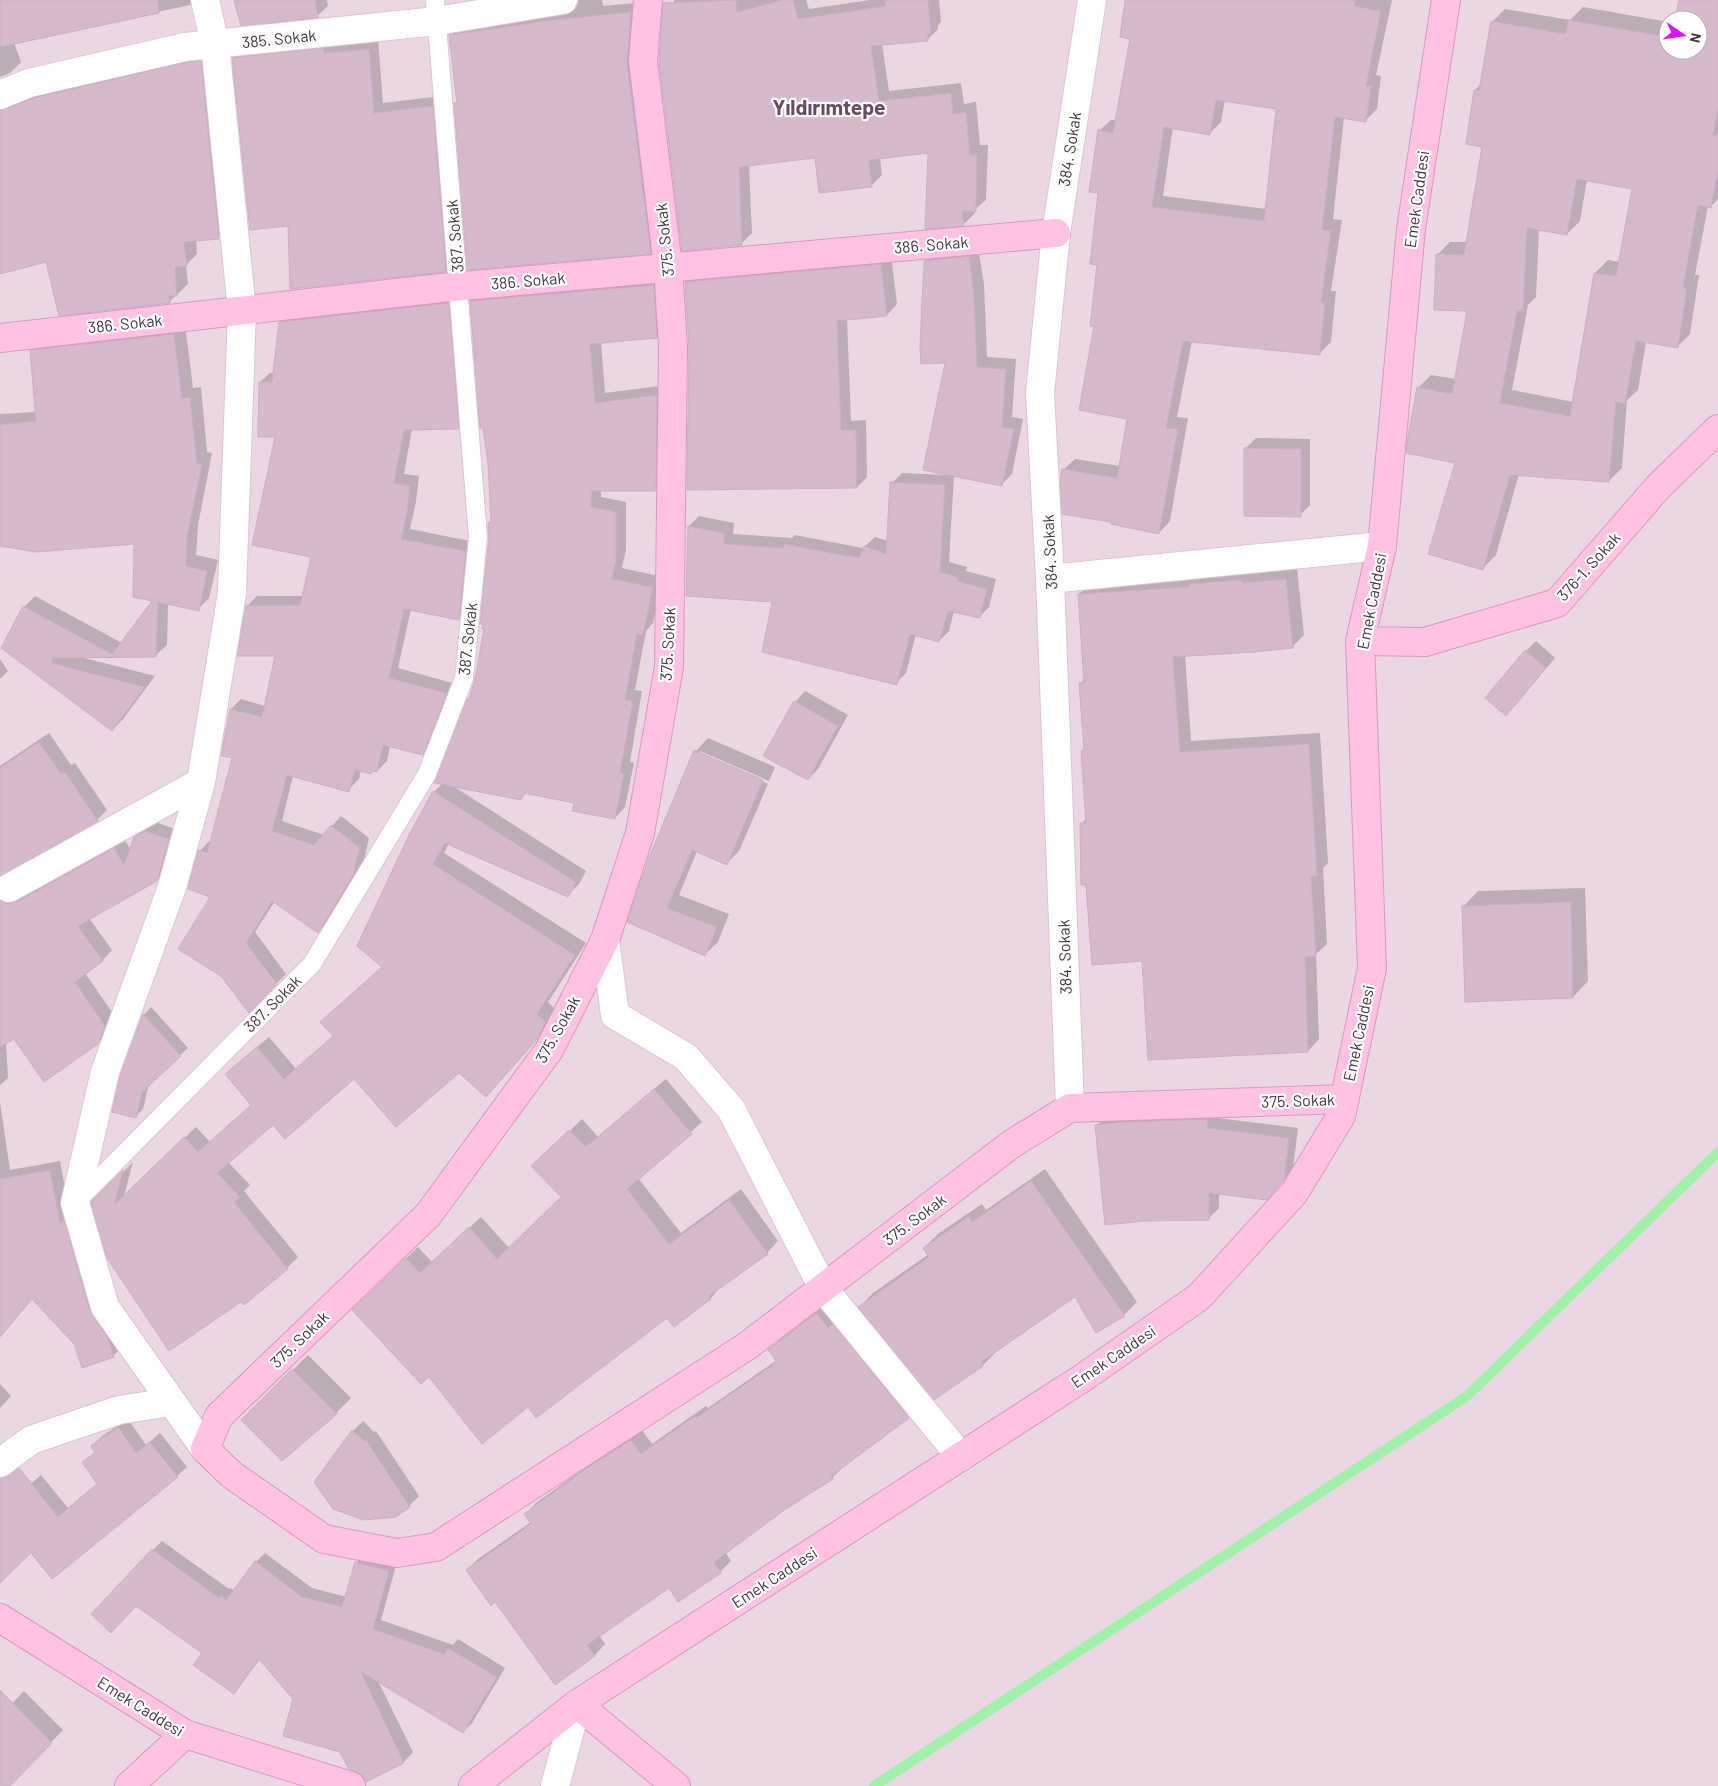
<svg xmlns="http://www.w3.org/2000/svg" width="1718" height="1786" font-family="Barlow,sans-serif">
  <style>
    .residential { fill: #ead7e3; fill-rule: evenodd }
    .shadow { fill: #0003; fill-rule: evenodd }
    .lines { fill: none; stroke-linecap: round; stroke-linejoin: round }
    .stream { stroke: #a0f0a9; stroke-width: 10 }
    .building { fill: #d4bacc; stroke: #cfadc4; fill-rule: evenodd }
    .lane-casing { stroke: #dcc4d3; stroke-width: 20 }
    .street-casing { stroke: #dcc4d3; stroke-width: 30 }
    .secondary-casing { stroke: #d998bc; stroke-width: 30 }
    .lane { stroke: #fff; stroke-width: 18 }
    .street { stroke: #fff; stroke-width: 28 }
    .secondary { stroke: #ffc2e3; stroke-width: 28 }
    .labels { text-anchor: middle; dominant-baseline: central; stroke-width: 4.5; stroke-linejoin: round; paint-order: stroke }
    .street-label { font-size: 16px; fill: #453440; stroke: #fff }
    .district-label { font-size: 21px; font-weight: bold; fill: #674c5f; stroke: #fff }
  </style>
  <rect width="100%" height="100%" fill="#f2e5ed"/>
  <path class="residential" d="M0 0H1718V1786H0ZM1668 20H1698V50H1668Z"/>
  <path class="shadow" d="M0 0H195L190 5 14 43 21 62 10 73 0 77Z
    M235 0H327L328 6 317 16Z
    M579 0H602L603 6 635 3 661 242 650 252 455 104 458 100 450 35 461 25 577 5Z
    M674 0H806L809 9 870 0H939L941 22 938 25V29L927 40 882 44 889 91 961 83 964 104 976 102 980 145H988L986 200 974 210V214L964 224 929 152 880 157 882 175 871 186 816 157 749 165 752 233 741 244 683 92Z
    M1126 0H1392L1376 75 1381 76 1377 109 1365 121 1344 118 1333 219 1342 220 1331 291H1336L1331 342 1319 354 1192 341 1177 417 1188 418 1170 521 1159 533 1063 470 1075 459 1120 466 1128 418 1095 325 1098 264 1099 131 1111 120H1116L1131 38ZM1225 100 1278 108 1266 209 1163 196 1173 127 1210 133 1221 122Z
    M1681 0H1718V199L1711 206H1708L1695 275H1699L1690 334 1677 347 1646 342 1638 390 1627 400 1622 468 1609 481 1519 474 1496 555 1483 568 1457 462 1418 388 1431 375 1456 379 1469 310 1437 255 1450 242H1467L1484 146 1475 90 1482 83 1492 22 1505 9 1570 20 1583 7 1668 22V50H1698V20H1677ZM1587 180 1634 188 1620 262 1608 260 1595 273 1573 402 1512 390 1528 305 1536 297 1539 229 1567 234 1580 221Z
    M378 39 383 103 442 96 456 261 446 271 289 224 233 58 243 48Z
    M211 51 229 227 218 238 196 240 197 254 186 265 188 284 169 302 47 261 0 272V96Z
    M978 247 984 284 987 357 1016 359 1012 417 1023 419 1012 474 1002 484 954 475 949 562 967 567 966 571 996 579 989 607 979 617 954 611 949 631 939 641 916 634 906 673 896 683 773 600 687 595 689 526 699 516 734 523 733 534 792 538 795 535 863 548 875 537 888 541 892 483 902 473 947 475 946 362 925 261 935 251Z
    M891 255 897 304 887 315 847 319 851 421 866 420 867 477 857 487 690 347 686 282 696 272Z
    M664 275 667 327 656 337 601 342 605 393 667 385 666 479 655 489 601 490V497L626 502V550L622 568 663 577 653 623 646 631 635 690 642 691 630 762 634 763 625 807 615 818 576 802 527 792 520 799 453 786 586 871 579 884 568 895 449 843 444 853 586 943 548 1002 556 1010 548 1026 497 1084 459 1071 354 1077 273 1123 228 1162 250 1185 244 1191 298 1257 287 1268 93 1202 133 1162 124 1196 196 1127 210 1142 252 1105 238 1063 269 1037 296 1069 334 1036 322 1022 383 966 434 792 442 784 471 698 476 680 486 628 490 538 489 523 492 520 489 463 471 302 482 291Z
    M458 294 468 418 458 427 412 429 404 474 419 476 416 502 410 529 475 542 468 608 459 618 411 609 398 668 456 684 432 744 422 754 390 746 387 761 377 771 373 770 371 772 361 770 359 779 349 789 293 776 282 821 324 835 341 816 369 838 363 864 328 922 318 932 275 901 255 932 286 974 249 1011 212 896 200 851 209 841 212 842 233 758 223 755 231 709 241 699 265 706 277 655 247 606 257 596H303L313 556 260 382 270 373H274L280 323 290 313Z
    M185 324 193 388 201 387 207 452 212 453 198 525 196 555 218 560 209 598 198 609 168 603 167 645 155 656 84 658 155 676 123 719 112 730 2 648 24 607 35 596 122 643 154 600 136 543 0 544V414L36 412 31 351 42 340Z
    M1256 438 1310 439V505L1300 515 1245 449Z
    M1297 568 1304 635 1292 647 1185 655 1191 741 1320 733 1328 863 1323 868 1327 944 1316 954 1319 1039 1308 1051 1143 960 1082 823 1087 818 1082 751 1085 748 1080 684 1085 679 1079 594 1091 583Z
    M1536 641 1555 658 1516 704 1526 651Z
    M0 659 8 671 0 679Z
    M805 691 848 715 818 769 808 779 795 702Z
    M49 733 71 765 75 763 107 810 97 820 4 871 3 877 124 839 131 850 135 838 145 827 155 822 178 830 167 870 157 880 89 918 112 950 103 960 85 973 114 1015 108 1033 98 1043 5 1023 8 1078 0 1085V766Z
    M708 738 775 767 769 781 700 751V754L768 784 739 851 726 864 697 851 679 895 729 914 718 942 705 954 629 922 696 751Z
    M1585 888 1588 981 1573 997 1463 907 1478 891Z
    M151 1007 188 1048 149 1084 143 1109 135 1117 121 1077 144 1015Z
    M666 1079 702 1122 638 1178 681 1233 741 1189 778 1241 767 1253 721 1286 711 1298 667 1316 528 1406 365 1298 418 1247 432 1262 481 1217 509 1248 563 1197 545 1155 582 1119 598 1137Z
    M0 1102 10 1170 60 1161 70 1215 123 1346 113 1356 75 1343 33 1298 0 1337Z
    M1217 1110V1118L1298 1128 1293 1169 1277 1188 1219 1193V1208L1209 1218 1096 1126 1107 1115Z
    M1045 1169 1137 1302 1124 1315 1076 1295 995 1350 996 1352 983 1365 935 1398 860 1307 873 1293 929 1254 924 1248 938 1234 982 1204 986 1210Z
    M828 1303 919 1406 908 1417 843 1467 832 1478 782 1510 725 1552 731 1561 720 1572 669 1586 599 1635 605 1644 595 1655 556 1683 496 1601 467 1570 478 1559 531 1522 526 1514 536 1503 597 1459 642 1430 652 1444 706 1406 708 1408 777 1360 770 1350 781 1339Z
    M308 1355 351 1398 336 1413 243 1420Z
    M0 1384 11 1396 0 1408Z
    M128 1419 146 1445 160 1433 187 1467 177 1476 31 1551 0 1582V1510L41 1475 68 1508 98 1483 84 1462 96 1451 92 1446 102 1436Z
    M363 1421 374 1432 376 1431 419 1496 409 1506 315 1482 353 1431Z
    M162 1541 229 1589 231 1588 235 1591 256 1562 265 1553 312 1588 347 1597 356 1563 365 1554 397 1562 381 1620 453 1645 458 1639 505 1668 472 1723 463 1732 378 1681 413 1752 404 1762 366 1780 260 1659 242 1683 233 1692 204 1652 153 1550Z
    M24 1691 63 1730 8 1786H0V1716Z"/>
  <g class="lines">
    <path class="stream" d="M874 1786 1467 1396 1718 1152"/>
  </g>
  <path class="building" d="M0 0H158L159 13 0 47Z
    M234 0H315L318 18 241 26Z
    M736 0 737 12 783 0H793L798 19 886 6 885 0H928L931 34H928V41L871 46 879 101 951 93 953 114 966 112 970 155H977L976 212 962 211 964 226 925 229 928 153 869 160 872 187 819 193 815 158 739 167 742 245 682 251 659 61 663 3Z
    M1125 0H1355L1354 6 1381 11 1366 86 1371 87 1366 122 1335 117 1322 230 1331 231 1321 302H1325L1320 355 1183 341 1166 428 1178 429 1159 534 1111 524V522L1062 514 1060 480 1062 469 1117 478 1127 419 1079 410 1094 326H1090L1097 265 1090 264 1098 193 1089 192 1098 130 1113 133 1130 39 1120 37ZM1216 100 1276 109 1264 221 1152 207 1164 127 1210 135Z
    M1679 0H1718V108L1713 135H1718V169L1711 208 1698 205 1683 287 1687 288 1678 348 1636 341 1625 404 1616 402 1609 482 1510 475 1483 570 1428 554 1455 463 1406 453 1408 436 1417 387 1452 394 1467 311 1434 310 1436 254 1464 255 1482 147 1466 144 1474 90H1479L1491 21 1566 34 1568 20 1668 37V50H1698V20H1675ZM1577 179 1632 189 1616 276 1594 273 1570 416 1500 403 1517 311H1523L1527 228 1567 235Z
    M631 12 627 63 651 254 467 270 454 103H457L449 35 533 23V22Z
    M323 48 324 53 369 49 374 113 433 106 446 272 290 289 288 226 250 230 232 58Z
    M201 61 219 239 184 242 187 266 175 267 177 296H169L170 303 59 316 46 262 0 274V110L6 109 34 98 188 62Z
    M969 256 974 294 977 367 1006 369 1002 427 1014 429 1002 486 923 470 945 363 921 364 920 345 924 261Z
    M881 264 887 316 837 321 841 430H856L857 488 687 490 689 347 685 282Z
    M654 285 657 338 590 344 595 403 657 395 656 491H592L591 507 616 512V561L612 579 653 587 643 635 637 634 625 700 633 701 620 773H624L615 819 572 811 574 803 524 793 521 800 434 783 467 699H469L475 679 484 629H482L483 624H480L489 538 488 523 491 522 488 463 483 428H480L470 301Z
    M449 303 459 429 404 430 394 483 410 486 407 513 401 539 466 551 459 620 404 609 389 678 447 693 423 755 383 745 377 772 372 771 371 774 355 770 349 792 287 775 272 831 314 845 331 825 360 848 353 875 318 933 272 901 246 943 277 984 249 1013 221 976 178 949 210 897 188 889 198 850 207 853 232 758 221 756 230 709 262 717 275 656H237L246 606 300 605 311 557 252 545 275 437H258L259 382H272L279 322Z
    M174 334 182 398H190L197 463 202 464 187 537 186 566 207 571 199 611 158 602 156 657 52 658V663L145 687 112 731 1 648 23 606 112 654 152 601 133 597 134 544 36 552 0 546V425L36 421 30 350Z
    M1244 448 1301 449V517L1244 516Z
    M890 482 945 485 940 572 958 577 957 581 987 589 980 618 948 611 939 642 910 634 897 685 762 652 772 602 686 596 688 526 724 533V544L783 548 784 544 859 558 864 546 886 554Z
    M1286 579 1293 648 1254 652 1173 657 1180 752 1309 744 1317 876H1311L1316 956 1305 957 1308 1052 1148 1060 1142 961 1092 965 1086 885H1081L1080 823H1086L1081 751 1084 750 1079 683H1084L1078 594 1189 587V584L1241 580 1242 583Z
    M1525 650 1546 668 1506 716 1485 698Z
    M794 701 838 726 808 780 763 756Z
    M39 742 61 774 65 772 98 821 0 876V768Z
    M694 750 763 780 727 865 692 850 667 908 717 927 705 956 627 922 648 860Z
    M433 791 576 882 568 897 445 843 433 864 575 955 537 1014 546 1022 537 1039 486 1097 459 1073 396 1127 354 1079 285 1139 273 1125 217 1173 240 1197 234 1202 288 1269 244 1305 241 1302 169 1351 107 1258 91 1202 123 1170 115 1204 184 1137 198 1152 251 1105 225 1074 257 1047 284 1079 333 1036 320 1022 382 967 357 946 409 835Z
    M145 831 169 839 157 881 78 926 103 961 75 982 105 1026 98 1044 44 1082 14 1039 0 1047V900L8 904 17 902 114 848 124 865 134 837Z
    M1571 902 1573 998 1465 1002 1462 906Z
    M143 1014 181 1056 142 1092 136 1118 112 1112 120 1076Z
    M654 1089 692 1134 627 1189 669 1244 729 1200 768 1254 709 1296 711 1299 674 1327 667 1318 536 1418 528 1407 482 1444 429 1377 421 1384 352 1310 406 1258 420 1273 469 1227 497 1259 561 1197 531 1166 569 1130 586 1147Z
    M1207 1119 1208 1128 1289 1138 1284 1180 1267 1200 1209 1193V1220L1144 1221 1105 1225 1095 1125 1126 1122Z
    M50 1170 60 1223 64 1220 90 1312 108 1338 114 1357 82 1368 74 1344 32 1299 0 1337V1179Z
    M1031 1181 1125 1316 1096 1333 1075 1297 981 1362 983 1366 934 1400 858 1307 929 1257 923 1248 969 1216 972 1222Z
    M817 1313 828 1328 833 1324 909 1418 831 1476 833 1479 783 1511 714 1562 721 1573 678 1602 669 1588 587 1645 595 1656 555 1685 495 1602 491 1606 466 1570 531 1524 524 1514 584 1470 631 1440 641 1454 695 1416 696 1418 777 1362 768 1350Z
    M292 1369 337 1414 282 1461 241 1420Z
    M118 1427 136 1453 150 1442 178 1477 52 1579 31 1553 0 1583V1479L9 1476 19 1468 58 1517 97 1484 82 1462 95 1453 91 1446Z
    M352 1430 364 1441 366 1440 410 1507 396 1517 364 1520 333 1509 314 1482Z
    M152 1549 219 1598 221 1596 226 1600 255 1561 302 1597 342 1607 355 1562 389 1571 373 1629 444 1654 448 1648 497 1677 463 1733 361 1672 404 1763 366 1782 362 1775 349 1769 340 1752 283 1736 293 1699 259 1659 234 1694 193 1665 202 1653 136 1606 111 1633 91 1614Z
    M0 1690 52 1743 10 1786H0Z"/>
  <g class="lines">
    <defs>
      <path id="lane" d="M77 1201 312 964 427 774 464 678 478 537 435 0"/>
      <path id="street" d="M205 0 215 44 242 310 232 593 201 782 172 887 105 1072 75 1203 105 1307 205 1449
        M0 95 29 83 185 47 437 21 563 0
        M1050 579 1382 546
        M9 888 201 782
        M605 940 615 1015 686 1057 731 1109 823 1288 961 1457
        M1070 1108 1050 579 1040 393 1056 233 1092 0
        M0 1463 31 1440 119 1410 171 1402
        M555 1786 577 1704"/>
      <path id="secondary" d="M648 0 643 61 668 266 673 347 669 667 640 833 605 940 549 1050 428 1215 219 1416 205 1449 232 1475 324 1539 397 1553 436 1547 747 1346 1013 1143 1070 1108 1345 1099
        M0 338 441 288 1056 233
        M1360 641 1425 642 1557 603 1659 486 1718 429
        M0 1618 185 1734 351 1786
        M577 1704 676 1786
        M129 1786 185 1734
        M473 1786 577 1704 1081 1379 1199 1297 1294 1193 1341 1116 1372 968 1360 641 1382 546 1411 229 1446 0"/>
    </defs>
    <use href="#lane" class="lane-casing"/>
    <use href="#street" class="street-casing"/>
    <use href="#secondary" class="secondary-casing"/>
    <use href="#lane" class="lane"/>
    <use href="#street" class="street"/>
    <use href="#secondary" class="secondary"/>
  </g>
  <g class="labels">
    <g class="street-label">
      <text transform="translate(279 38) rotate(-6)">385. Sokak</text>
      <text transform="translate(1069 149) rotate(-81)">384. Sokak</text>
      <text transform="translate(1416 199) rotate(-82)">Emek Caddesi</text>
      <text transform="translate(454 236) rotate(-95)">387. Sokak</text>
      <text transform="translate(664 240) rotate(-96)">375. Sokak</text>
      <text transform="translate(931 244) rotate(-5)">386. Sokak</text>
      <text transform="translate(528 280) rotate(-5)">386. Sokak</text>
      <text transform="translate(125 323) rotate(-6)">386. Sokak</text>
      <text transform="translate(1049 552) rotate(-93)">384. Sokak</text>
      <text transform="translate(1588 566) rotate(-48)">376-1. Sokak</text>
      <text transform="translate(1371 601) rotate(-79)">Emek Caddesi</text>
      <text transform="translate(467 639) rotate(-84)">387. Sokak</text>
      <text transform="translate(667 644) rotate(-87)">375. Sokak</text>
      <text transform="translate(1064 957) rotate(-92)">384. Sokak</text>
      <text transform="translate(272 1003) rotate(-45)">387. Sokak</text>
      <text transform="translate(557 1029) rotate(-61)">375. Sokak</text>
      <text transform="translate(1358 1033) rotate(-78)">Emek Caddesi</text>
      <text transform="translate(1298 1100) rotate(-2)">375. Sokak</text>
      <text transform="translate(914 1219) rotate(-37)">375. Sokak</text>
      <text transform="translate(299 1339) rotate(-44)">375. Sokak</text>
      <text transform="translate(1113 1356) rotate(-34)">Emek Caddesi</text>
      <text transform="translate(774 1577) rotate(-33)">Emek Caddesi</text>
      <text transform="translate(141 1706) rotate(32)">Emek Caddesi</text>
    </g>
    <g class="district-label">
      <text x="829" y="106">Yıldırımtepe</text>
    </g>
  </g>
  <g transform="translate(1683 35) rotate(103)"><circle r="24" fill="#ffffff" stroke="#b5aeb3"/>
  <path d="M0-4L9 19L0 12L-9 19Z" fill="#d814fa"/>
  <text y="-8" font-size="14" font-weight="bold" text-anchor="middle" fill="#453440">N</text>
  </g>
</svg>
